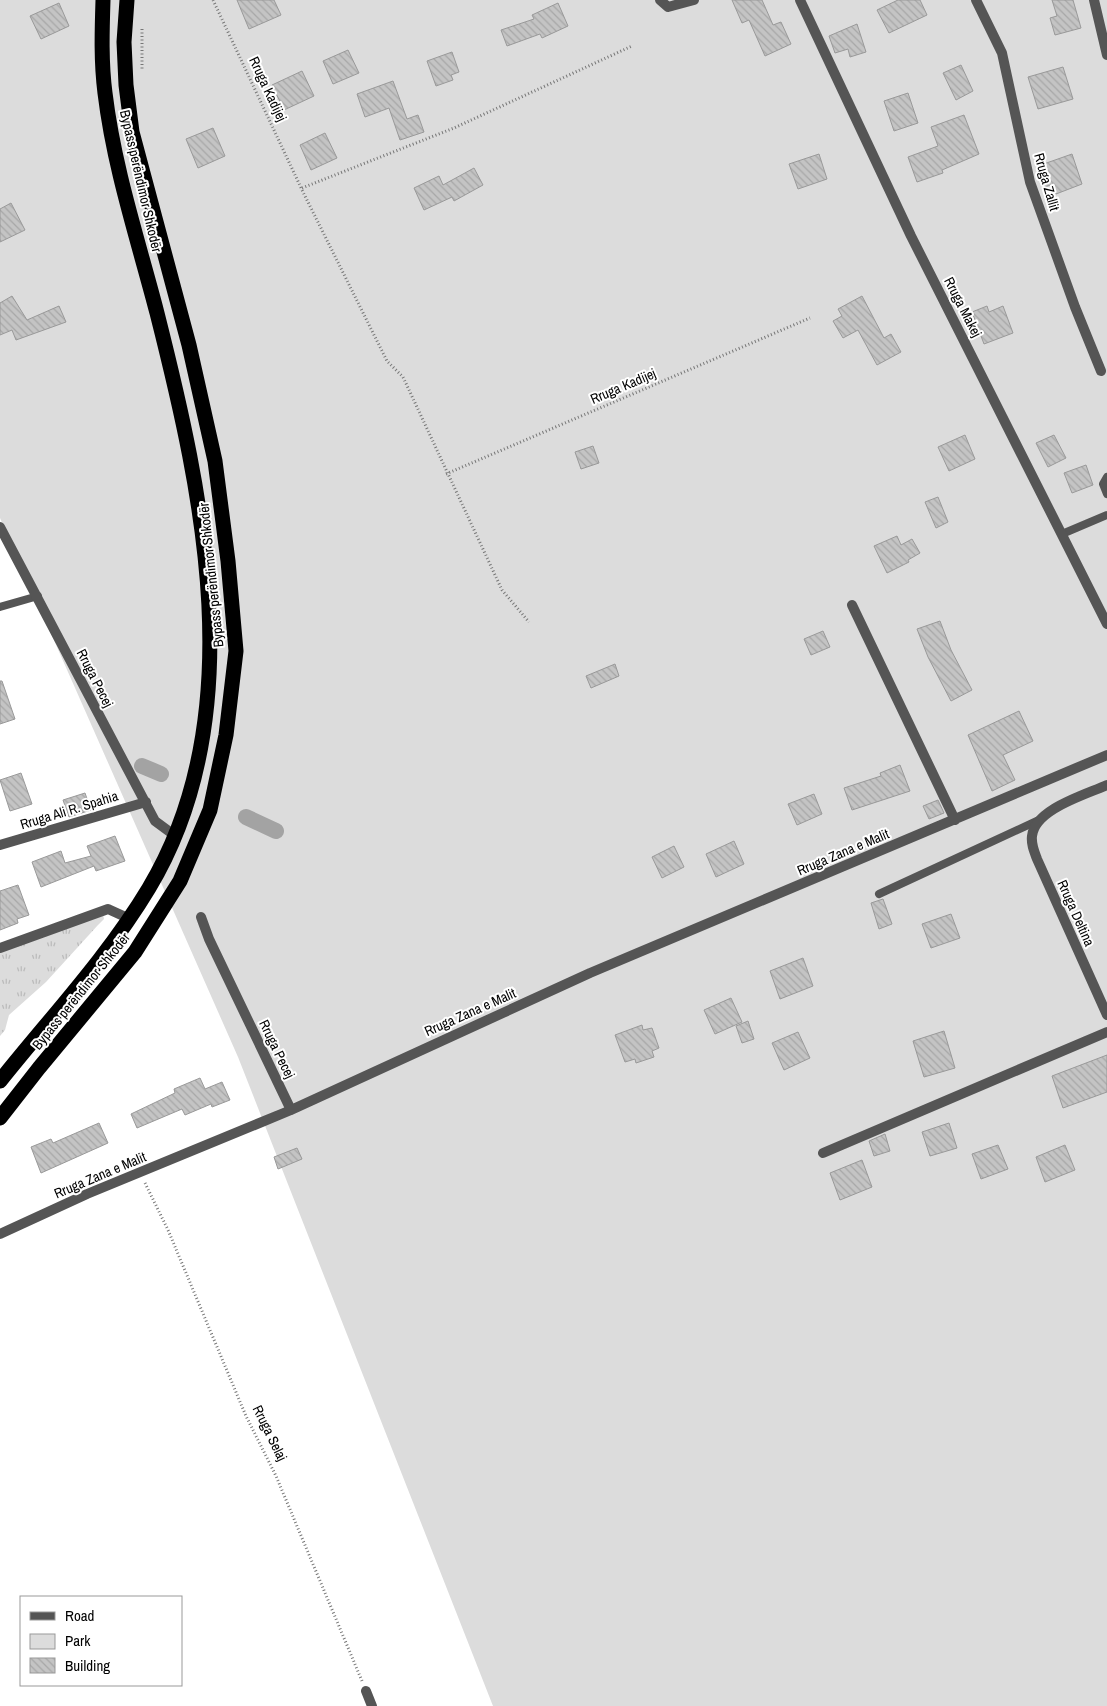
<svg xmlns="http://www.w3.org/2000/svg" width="1107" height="1706" font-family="'Archivo Narrow',sans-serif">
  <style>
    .grass { fill: url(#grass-tufts) }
    .park { fill: #dcdcdc }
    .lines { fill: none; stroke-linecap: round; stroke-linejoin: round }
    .canal { stroke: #a3a3a3; stroke-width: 16 }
    .building { fill: url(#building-back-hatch); stroke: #999 }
    .path { stroke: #777; stroke-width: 3; stroke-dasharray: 1 2.5; stroke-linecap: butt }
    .lane { stroke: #555; stroke-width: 8 }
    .street { stroke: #555; stroke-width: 10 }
    .highway { stroke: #000; stroke-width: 15 }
    .labels { text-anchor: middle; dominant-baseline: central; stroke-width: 4; stroke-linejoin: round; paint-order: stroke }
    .street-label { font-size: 14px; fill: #000; stroke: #fff }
  </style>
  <defs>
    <pattern id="grass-tufts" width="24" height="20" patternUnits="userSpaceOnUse" patternTransform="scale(1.25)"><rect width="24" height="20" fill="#dcdcdc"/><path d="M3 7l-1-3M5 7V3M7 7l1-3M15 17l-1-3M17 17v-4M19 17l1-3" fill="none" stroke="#bbb"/></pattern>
    <pattern id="building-back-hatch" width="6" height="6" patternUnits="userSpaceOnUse" patternTransform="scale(1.25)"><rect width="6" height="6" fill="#c4c4c4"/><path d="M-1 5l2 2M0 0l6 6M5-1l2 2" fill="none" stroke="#a7a7a7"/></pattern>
  </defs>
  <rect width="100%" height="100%" fill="#fff"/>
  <path class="grass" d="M103 914 104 919 98 925 46 982 9 1015 5 1030 0 1036V949Z"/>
  <path class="park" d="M0 0H1107V1706H493L238 1057 0 518Z"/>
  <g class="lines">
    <path class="canal" d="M142 766 161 774
      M246 817 276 831"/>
  </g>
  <path class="building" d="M237 0H274L281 15 249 29Z
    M732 0H762L773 25 781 22 791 44 765 56 749 20 742 23Z
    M898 0H920L927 15 889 33 877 10Z
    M1052 0H1073L1081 28 1055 35 1050 18 1057 16Z
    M59 3 69 26 41 39 30 16Z
    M558 3 568 26 542 38 540 34 507 46 501 30 534 19 532 15Z
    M857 24 866 52 850 57 848 49 835 53 829 36Z
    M348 50 359 73 333 84 323 61Z
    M452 52 459 72 451 75 453 80 436 86 427 61Z
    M961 65 973 91 956 100 943 73Z
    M1063 67 1073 99 1038 109 1028 77Z
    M302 71 314 96 284 110 272 85Z
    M393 81 407 119 418 115 424 132 400 140 389 108 365 117 357 94Z
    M908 93 918 123 894 131 884 101Z
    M964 115 979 154 942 170 943 173 917 182 908 157 938 146 931 127Z
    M213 128 225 156 198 168 186 139Z
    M325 133 337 158 311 170 300 145Z
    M819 154 827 179 798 189 789 164Z
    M1072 154 1082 184 1056 194 1053 184 1045 187 1038 166Z
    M474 168 483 185 454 201 452 197 424 210 414 188 439 176 443 185Z
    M11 203 25 230 0 242V209Z
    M12 296 27 320 59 306 66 322 16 340 12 330 0 335V303Z
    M862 296 884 338 891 334 901 352 877 365 858 330 843 338 833 321 842 316 838 309Z
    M987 306 989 312 1003 306 1013 333 984 344 972 312Z
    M965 435 975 459 949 471 938 447Z
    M1054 435 1066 458 1048 467 1036 443Z
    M593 446 599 463 581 469 575 452Z
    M1086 465 1093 485 1072 493 1064 473Z
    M938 497 948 522 936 528 925 502Z
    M897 536 901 545 912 539 920 553 908 560 909 562 887 573 874 546Z
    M940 621 951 650 972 690 951 701 928 657 917 629Z
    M823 631 830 647 811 655 804 639Z
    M615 664 619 676 591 688 586 676Z
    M0 681H2L15 719 0 724Z
    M1019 711 1033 741 1003 755 1015 780 992 791 968 735Z
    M900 765 910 791 852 810 844 788 881 776 880 773Z
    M21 773 32 804 10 811 0 780Z
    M85 793 91 810 69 817 63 800Z
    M814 794 822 814 797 825 788 804Z
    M938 800 944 813 929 819 923 806Z
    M115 836 125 861 96 871 94 866 41 887 32 862 61 851 65 863 91 856 87 846Z
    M734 841 744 864 716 877 706 854Z
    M674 846 684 867 662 878 652 857Z
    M18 885 29 915 17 919 18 923 0 930V891Z
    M883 899 892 924 879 929 871 903Z
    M951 914 960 938 931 948 922 924Z
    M803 958 813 986 780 999 770 971Z
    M731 998 742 1022 715 1034 704 1010Z
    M748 1021 754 1039 742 1043 736 1026Z
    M642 1025 643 1030 652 1028 659 1048 652 1051 654 1057 636 1063 635 1059 625 1062 615 1035Z
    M944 1031 955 1068 924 1077 913 1041Z
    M798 1032 810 1058 784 1070 772 1043Z
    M1107 1055V1092L1063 1108 1052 1076Z
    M200 1078 205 1089 222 1082 230 1100 212 1107 211 1104 185 1115 182 1109 137 1128 131 1114 175 1093 174 1089Z
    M99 1123 108 1143 41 1173 31 1147 51 1139 53 1143Z
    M949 1123 957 1148 930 1156 922 1132Z
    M885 1134 890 1151 874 1156 869 1141Z
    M998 1145 1008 1169 981 1179 972 1154Z
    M1065 1145 1075 1170 1045 1182 1036 1157Z
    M297 1148 302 1159 278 1169 274 1157Z
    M862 1160 872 1187 840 1200 830 1173Z"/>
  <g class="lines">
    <path class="path" d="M213 0 303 192 387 361 403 377 502 590 529 622
      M142 29V70
      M302 188 454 128 632 46
      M446 474 810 318
      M145 1183 168 1230 246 1416 276 1476 362 1681"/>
    <path class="lane" d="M1107 477 1103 484 1107 494
      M1062 534 1107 515
      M0 607 38 596
      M879 894 1039 820"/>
    <path class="street" d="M660 0 668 7 694 0
      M800 0 911 236 1107 624
      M976 0 1002 53 1030 182 1075 307 1101 371
      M1094 0 1107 55
      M0 527 155 821 174 835
      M852 605 955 820
      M1107 785C1085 795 1035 809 1032 836 1031 844 1034 851 1037 859L1107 1015
      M0 845 146 802
      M201 917 209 939 291 1110
      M0 948 108 909 130 919
      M823 1153 1107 1032
      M0 1234 87 1194 291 1110 590 973 1107 755
      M366 1691 372 1706"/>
    <path class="highway" d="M0 1081C51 1017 107 958 149 888 252 716 203 495 157 313 138 240 114 168 105 93 101 62 102 31 103 0
      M0 1118 39 1068 135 952 180 881 210 810 226 735 236 651 228 561 215 461 189 345 132 132 126 85 124 42 127 0"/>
  </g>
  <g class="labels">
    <g class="street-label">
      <text transform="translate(268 89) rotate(65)">Rruga Kadijej</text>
      <text transform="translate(141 181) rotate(77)">Bypass perëndimor Shkodër</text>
      <text transform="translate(1047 182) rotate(74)">Rruga Zallit</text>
      <text transform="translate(963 307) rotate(63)">Rruga Makej</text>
      <text transform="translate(623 386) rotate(-23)">Rruga Kadijej</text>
      <text transform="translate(211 575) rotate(-96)">Bypass perëndimor Shkodër</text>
      <text transform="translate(95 678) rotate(63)">Rruga Pecej</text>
      <text transform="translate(69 810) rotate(-17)">Rruga Ali R. Spahia</text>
      <text transform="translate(843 852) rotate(-23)">Rruga Zana e Malit</text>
      <text transform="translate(1076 913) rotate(66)">Rruga Deltina</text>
      <text transform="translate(81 991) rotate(-51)">Bypass perëndimor Shkodër</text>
      <text transform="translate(470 1012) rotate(-24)">Rruga Zana e Malit</text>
      <text transform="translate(277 1049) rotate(64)">Rruga Pecej</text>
      <text transform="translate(100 1175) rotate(-23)">Rruga Zana e Malit</text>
      <text transform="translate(270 1433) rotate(64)">Rruga Selaj</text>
    </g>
  </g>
  <rect x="20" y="1596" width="162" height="90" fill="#ffffff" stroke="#999999"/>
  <rect x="30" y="1612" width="25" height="8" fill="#555555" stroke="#999999"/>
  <text x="65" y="1621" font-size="15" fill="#000000">Road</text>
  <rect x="30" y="1634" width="25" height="15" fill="#dcdcdc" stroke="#999999"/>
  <text x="65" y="1646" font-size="15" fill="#000000">Park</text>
  <rect x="30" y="1658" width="25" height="15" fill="url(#building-back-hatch)" stroke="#999999"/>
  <text x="65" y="1671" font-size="15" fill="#000000">Building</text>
</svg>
